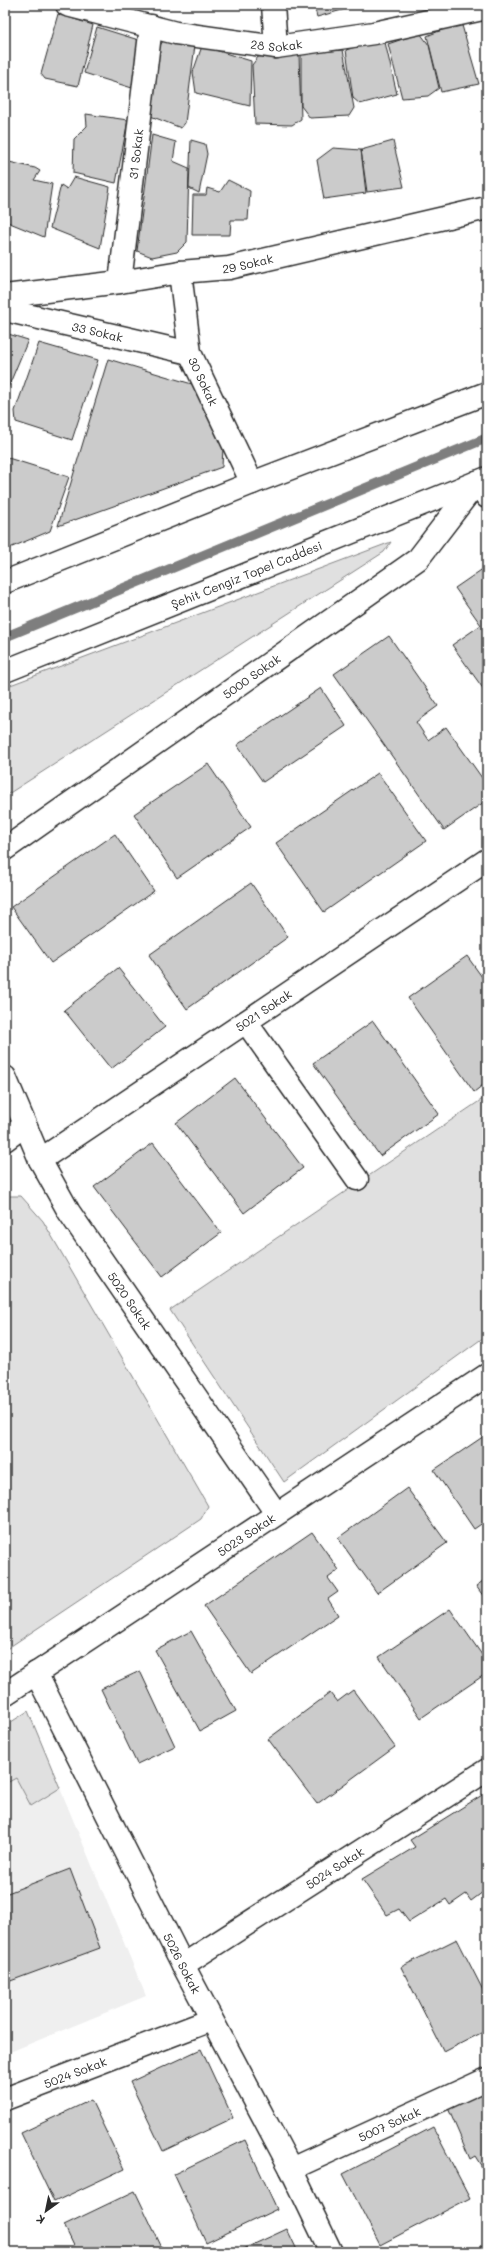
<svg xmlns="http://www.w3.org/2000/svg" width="492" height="2257" font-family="Mali,sans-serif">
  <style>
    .built { fill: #efefef }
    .green { fill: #e0e0e0; stroke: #868686 }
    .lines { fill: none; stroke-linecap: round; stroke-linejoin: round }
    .stream { stroke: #7e7e7e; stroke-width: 10 }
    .building { fill: #cbcbcb; stroke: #2b2b2b }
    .minor-casing { stroke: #2b2b2b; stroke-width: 25 }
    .major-casing { stroke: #2b2b2b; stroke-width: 25 }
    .minor { stroke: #fff; stroke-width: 22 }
    .major { stroke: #fff; stroke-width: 22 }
    .labels { text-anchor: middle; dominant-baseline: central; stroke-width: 3; stroke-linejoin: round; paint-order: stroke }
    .street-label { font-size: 12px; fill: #2b2b2b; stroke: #fff }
  </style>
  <rect width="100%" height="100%" fill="#fff"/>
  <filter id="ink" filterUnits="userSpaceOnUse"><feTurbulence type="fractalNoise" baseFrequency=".025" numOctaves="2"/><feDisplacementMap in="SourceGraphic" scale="8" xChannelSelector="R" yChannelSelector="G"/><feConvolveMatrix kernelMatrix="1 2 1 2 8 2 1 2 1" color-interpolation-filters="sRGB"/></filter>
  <g filter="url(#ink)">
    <path class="built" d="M28 1711 146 1996 5 2054V1726Z"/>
    <path class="green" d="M391 542 384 552 5 796V687Z
      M487 1096V1335L284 1482 170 1310Z
      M5 1196H21L43 1221 208 1506 201 1519 5 1650Z
      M28 1711 60 1788 31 1806 16 1778 5 1784V1726Z"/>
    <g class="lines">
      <path class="stream" d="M5 637 487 438"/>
    </g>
    <path class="building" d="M314 5H360L317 17Z
      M58 14 93 25 78 86 45 79 41 74Z
      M461 22 479 84 441 92 427 36Z
      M97 27 145 42 132 88 84 73Z
      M420 33 429 45 439 88 428 96 402 98 388 44Z
      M165 38 195 45 185 123 181 128 148 115 159 47Z
      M384 38 397 94 360 104 353 98 346 50Z
      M202 46 251 61 250 106 196 93 193 72Z
      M343 50 354 108 349 116 310 118 301 106V54Z
      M299 54 301 119 292 125 255 124 252 65 258 57Z
      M86 114 128 120 116 183 73 173 74 139 87 126Z
      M152 135 176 142 173 161 189 168 187 242 177 252 152 257 137 251Z
      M191 140 205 144 207 154 199 193 189 188Z
      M393 141 404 187 367 192 361 150Z
      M333 148 361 150 366 193 324 199 317 160Z
      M5 161 35 168 40 171 34 180 52 184 44 237 5 221Z
      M74 177 110 187 100 248 50 228 61 185 67 189Z
      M228 180 250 191 248 220H231L230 235H192L193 195H206L207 188 220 192Z
      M5 333 28 340 5 395Z
      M39 343 98 360 72 440 16 422 15 411Z
      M108 359 202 387 223 447 222 467 58 526Z
      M5 457 69 477 50 531 5 550Z
      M487 566V694L452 645 481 625 455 588Z
      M389 636 438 706 416 722 428 740 446 727 487 785V800L444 830 334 674Z
      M321 688 346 726 263 782 237 745Z
      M208 764 251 827 177 878 134 814Z
      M378 773 426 841 324 912 276 843Z
      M115 834 154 891 51 963 11 907Z
      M251 883 288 937 187 1009 149 955Z
      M467 956 487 984V1082L474 1092 408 998Z
      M118 968 165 1027 111 1069 64 1010Z
      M373 1021 439 1114 380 1156 313 1063Z
      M235 1078 303 1168 244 1213 176 1123Z
      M153 1143 221 1233 162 1277 94 1187Z
      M487 1434V1520L474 1529 434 1470Z
      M407 1488 447 1543 377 1593 338 1538Z
      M312 1532 339 1570 328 1578 338 1592 328 1599 338 1615 251 1674 204 1606Z
      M487 1578V1601L476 1586Z
      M450 1609 487 1662V1673L421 1718 379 1657Z
      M191 1631 236 1711 200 1731 155 1650Z
      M140 1671 175 1746 137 1764 101 1689Z
      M353 1690 395 1747 317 1804 268 1739 330 1693 337 1702Z
      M487 1792V1889L471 1901 466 1894 450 1905 446 1899 409 1922 399 1909 387 1915 362 1879 415 1847 410 1840Z
      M70 1869 100 1948 5 1983V1894Z
      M457 1939 487 1998V2030L444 2052 401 1967Z
      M201 2049 233 2118 163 2151 130 2082Z
      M483 2088 487 2094V2175L475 2156 470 2159 448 2108Z
      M91 2100 124 2169 54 2202 21 2133Z
      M433 2127 470 2198 380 2245 343 2174Z
      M245 2140 277 2209 206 2243 174 2174Z
      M135 2191 164 2252H77L64 2225Z
      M287 2229 298 2252H237Z"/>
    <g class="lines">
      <defs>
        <g id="minor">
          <path id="s1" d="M67 5 176 33 276 47 374 33 487 8"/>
          <path d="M273 5 276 47"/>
          <path id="s2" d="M180 272 190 353 252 483"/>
          <path id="s3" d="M120 282 151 26"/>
          <path id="s4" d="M5 296 120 282 180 272 229 268 487 208"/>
          <path id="s5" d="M5 310 190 353"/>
          <path id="s6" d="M5 849 418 559 477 482 487 497"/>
          <path d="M246 1022 357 1179"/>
          <path id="s7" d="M5 1077 40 1160 69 1212 276 1513"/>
          <path d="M5 1140 25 1125"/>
          <path id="s8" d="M40 1160 487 860"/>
          <path id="s9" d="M36 1673 183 1965 291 2169 331 2252"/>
          <path id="s10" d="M5 1694 487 1375"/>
          <path id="s11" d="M183 1965 487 1770"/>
          <path id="s12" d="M5 2099 211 2020"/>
          <path id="s13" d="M291 2169 487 2079"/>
        </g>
        <g id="major">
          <path d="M5 582 252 483 487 393"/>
          <path id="s14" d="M5 671 487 478"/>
        </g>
      </defs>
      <use href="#minor" class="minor-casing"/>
      <use href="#major" class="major-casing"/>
      <use href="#minor" class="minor"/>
      <use href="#major" class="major"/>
    </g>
  </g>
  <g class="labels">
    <g class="street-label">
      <text stroke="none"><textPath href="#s1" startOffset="214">28 Sokak</textPath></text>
      <text stroke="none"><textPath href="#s3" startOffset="129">31 Sokak</textPath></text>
      <text stroke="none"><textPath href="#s4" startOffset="245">29 Sokak</textPath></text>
      <text stroke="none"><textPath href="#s5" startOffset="95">33 Sokak</textPath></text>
      <text stroke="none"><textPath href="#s2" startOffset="113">30 Sokak</textPath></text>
      <text stroke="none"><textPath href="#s14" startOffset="260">Şehit Cengiz Topel Caddesi</textPath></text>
      <text stroke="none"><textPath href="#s6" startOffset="301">5000 Sokak</textPath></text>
      <text stroke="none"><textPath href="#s8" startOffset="269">5021 Sokak</textPath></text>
      <text stroke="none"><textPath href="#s7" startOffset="257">5020 Sokak</textPath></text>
      <text stroke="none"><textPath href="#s10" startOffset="289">5023 Sokak</textPath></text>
      <text stroke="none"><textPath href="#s11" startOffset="180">5024 Sokak</textPath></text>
      <text stroke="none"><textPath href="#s9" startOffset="325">5026 Sokak</textPath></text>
      <text stroke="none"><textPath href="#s12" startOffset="75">5024 Sokak</textPath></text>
      <text stroke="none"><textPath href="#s13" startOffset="108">5007 Sokak</textPath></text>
    </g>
  </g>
  <rect width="492" height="2257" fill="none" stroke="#fff" stroke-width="20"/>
  <rect x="10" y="10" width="472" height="2237" fill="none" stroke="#2b2b2b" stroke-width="1.5" filter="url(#ink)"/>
  <g transform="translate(46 2211) rotate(213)" stroke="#ffffff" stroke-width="3" paint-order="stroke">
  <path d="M0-3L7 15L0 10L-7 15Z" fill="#2b2b2b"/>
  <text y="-6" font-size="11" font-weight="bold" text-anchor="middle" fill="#2b2b2b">K</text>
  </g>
</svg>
